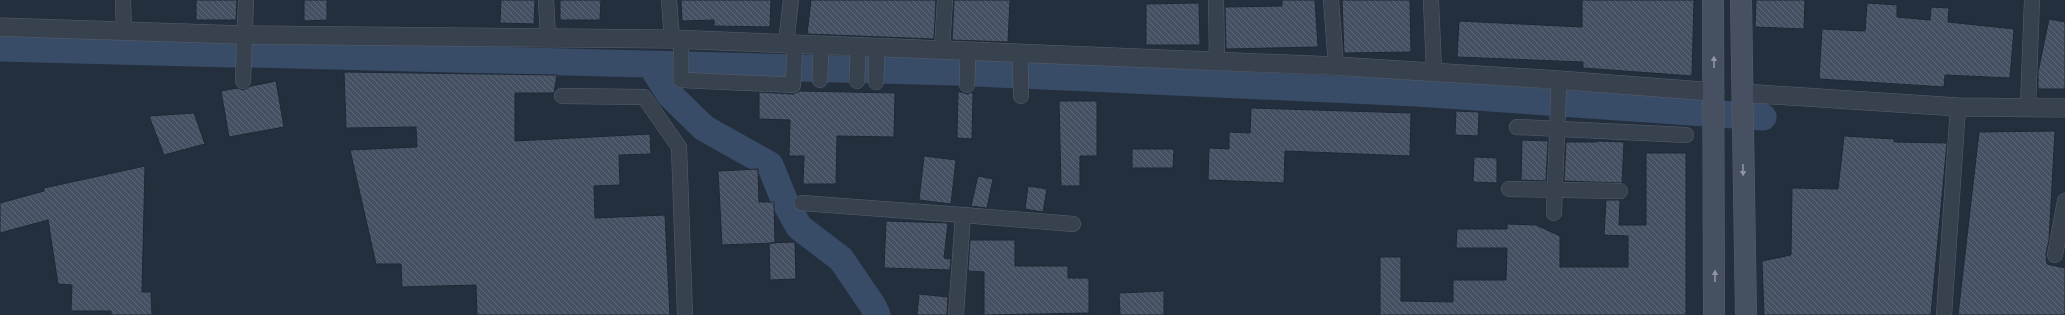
<svg xmlns="http://www.w3.org/2000/svg" width="2065" height="315" font-family="'Open Sans',sans-serif">
  <style>
    .lines { fill: none; stroke-linecap: round; stroke-linejoin: round }
    .river { stroke: #394c67; stroke-width: 27 }
    .building { fill: url(#building-back-hatch); stroke: #1f2835 }
    .minor-casing { stroke: #565f6c; stroke-width: 16 }
    .tertiary-casing { stroke: #565f6c; stroke-width: 19 }
    .secondary-casing { stroke: #565f6c; stroke-width: 22 }
    .minor { stroke: #38414e; stroke-width: 15 }
    .tertiary { stroke: #38414e; stroke-width: 18 }
    .secondary { stroke: #465061; stroke-width: 21 }
    .oneway { fill: #8e96a5 }
  </style>
  <defs>
    <pattern id="building-back-hatch" width="6" height="6" patternUnits="userSpaceOnUse"><rect width="6" height="6" fill="#455162"/><path d="M-1 5l2 2M0 0l6 6M5-1l2 2" fill="none" stroke="#5d6877"/></pattern>
  </defs>
  <rect width="100%" height="100%" fill="#242f3e"/>
  <g class="lines">
    <path class="river" d="M0 48 232 54
      M252 54 955 72 1417 93 1763 117
      M651 65 670 95 704 128 770 165 785 202 799 227 841 259 873 306 877 315"/>
  </g>
  <path class="building" d="M196 0H237L236 20H196Z
    M304 0H327V20L304 21Z
    M501 0H535L534 24 500 23Z
    M560 0H601L600 20H560Z
    M681 0H771L770 27 714 26V20L682 21Z
    M811 0H936L934 39 807 34Z
    M954 0H1010L1008 42 952 40Z
    M1282 0H1315L1318 47 1226 49 1225 7 1282 6Z
    M1342 0H1410L1411 52 1344 53Z
    M1582 0H1694L1692 76 1583 68V62L1457 57 1459 21 1582 27Z
    M1756 0H1805L1804 29 1755 27Z
    M1199 3 1200 45H1146V4Z
    M1867 3 1897 5V17L1930 20 1931 7 1949 8 1948 22 2014 29 2010 78 1945 75 1944 87 1819 79 1822 29 1865 31Z
    M2049 19 2065 22V89H2038V72Z
    M344 72 557 75 554 93H515V141L650 134 651 154 619 155 620 185 594 186 595 218 665 215 670 315H477L476 285 402 287 401 264H376L350 150 417 147 416 127 346 128Z
    M276 81 284 127 229 137 221 91 238 88 243 90 251 86Z
    M800 91 895 93 894 137 837 136 836 184H803L804 156H789L790 120 759 119V92L793 94Z
    M958 91 967 94 973 92 972 139 957 138Z
    M1059 101H1097V156H1080V186H1061Z
    M1251 108 1411 113 1410 156 1285 151 1284 183 1208 180 1209 148 1229 149V132L1250 133Z
    M1456 111 1479 112 1478 136 1455 135Z
    M194 113 205 144 164 155 149 116Z
    M2055 131 2049 240 2046 254 2047 264 2065 268V315H1958L1979 132Z
    M1844 136 1894 139V142L1947 143 1931 315H1764L1762 261 1791 255 1792 188 1838 189Z
    M1522 140 1548 141 1546 181 1521 180Z
    M1597 141 1624 142 1622 183 1564 181 1566 142H1597Z
    M1132 149H1174L1173 168H1132Z
    M1646 153H1686V315H1380V257H1401V301L1453 302V280H1506L1507 248H1456L1457 229H1507V224L1536 225 1560 236V267H1628V236L1604 235 1606 200H1620L1619 225H1646Z
    M924 156 956 160 951 204 919 200Z
    M1474 157 1497 158V183L1473 182Z
    M145 166 142 292H151L152 315H111V311H71L72 285 58 284 48 220 0 233V203L44 191V188Z
    M758 169 759 202H774L775 243 722 245 718 171Z
    M978 176 993 179 987 208 971 206Z
    M1028 186 1047 189 1043 212 1025 209Z
    M886 221 948 223 944 258 951 259 950 270 884 268Z
    M970 240H1015V266H1068V278H1089V313L984 315V272L968 271Z
    M795 242 796 279 770 280 769 243Z
    M1164 291V315H1120L1119 293Z
    M919 294 948 297 947 315H917Z"/>
  <g class="lines">
    <defs>
      <path id="minor" d="M123 0 124 30
        M546 0 548 36
        M669 0 672 39
        M1216 0 1217 61
        M1331 0 1336 66
        M1431 0 1434 72
        M681 39V80L793 85 795 44
        M786 43 791 0
        M942 49 945 0
        M1020 52 1021 96
        M820 80 821 45
        M243 81 246 0
        M857 81 858 46
        M876 82 877 47
        M967 85 968 50
        M562 96 644 97 679 147 685 315
        M2028 107 2032 0
        M1517 127 1686 135
        M1509 189 1620 191
        M802 203 963 215 956 315
        M1554 213 1559 80
        M963 215 1073 224
        M2055 255 2065 201
        M1944 315 1958 107"/>
      <path id="tertiary" d="M0 27 245 35 672 39 1336 66 1559 80 1715 92
        M1742 93 1958 107 2065 108"/>
      <path id="secondary" d="M1713 0 1714 315
        M1741 0 1746 315"/>
    </defs>
    <use href="#minor" class="minor-casing"/>
    <use href="#tertiary" class="tertiary-casing"/>
    <use href="#secondary" class="secondary-casing"/>
    <use href="#minor" class="minor"/>
    <use href="#tertiary" class="tertiary"/>
    <use href="#secondary" class="secondary"/>
  </g>
  <defs><path id="oneway-solid" d="M-6-.8H1V-3.2L6.5 0L1 3.2V.8H-6Z"/></defs>
  <g class="oneway">
    <use href="#oneway-solid" transform="translate(1714 62) rotate(-91)"/>
    <use href="#oneway-solid" transform="translate(1743 170) rotate(89)"/>
    <use href="#oneway-solid" transform="translate(1715 276) rotate(-90)"/>
  </g>
</svg>
